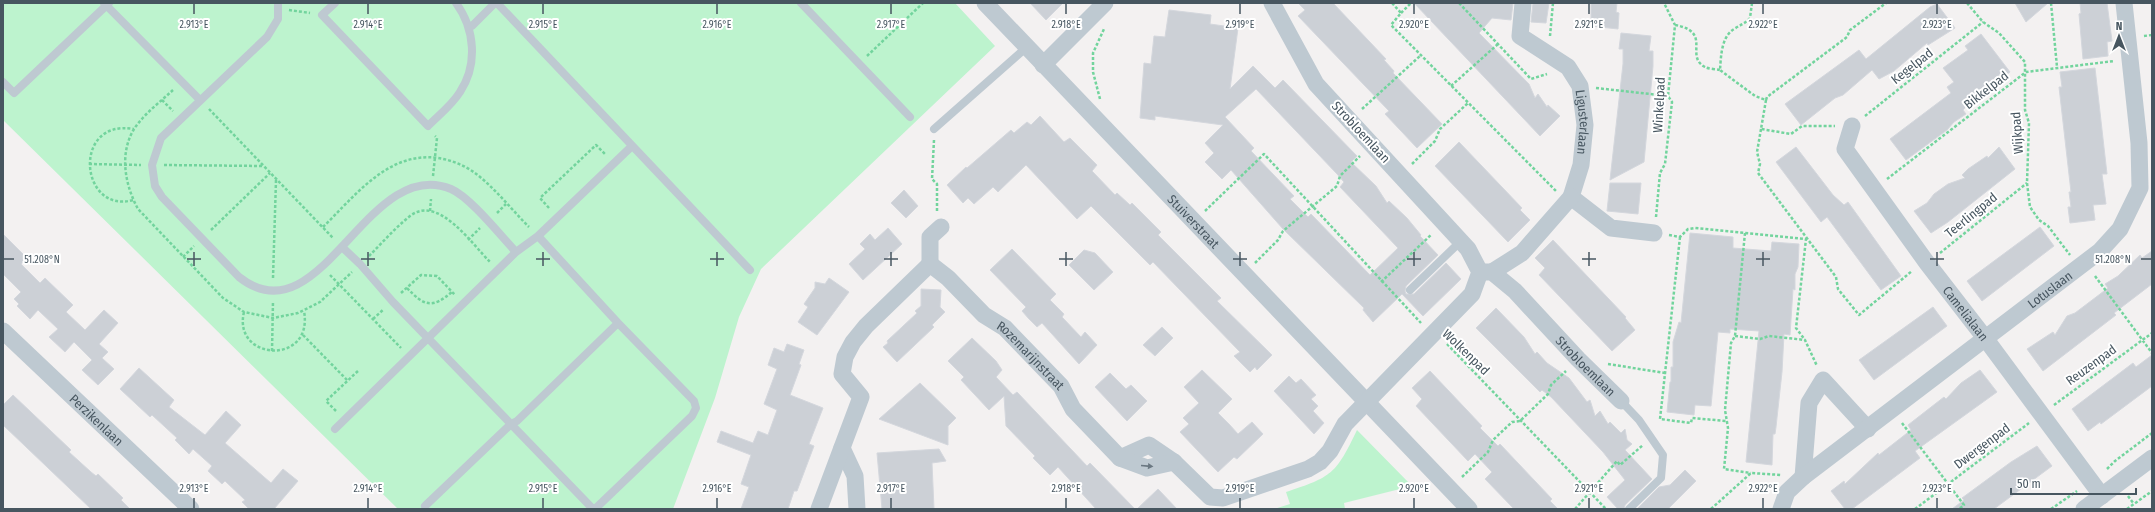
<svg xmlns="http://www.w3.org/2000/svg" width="2155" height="512" font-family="'Fira Sans Condensed',sans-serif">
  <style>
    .green { fill: #bdf3ce }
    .building { fill: #ccd0d6; stroke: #d4d7dd; fill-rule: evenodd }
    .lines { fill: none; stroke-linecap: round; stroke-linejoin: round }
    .path { stroke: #72d49d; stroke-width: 2.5; stroke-dasharray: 3 2; stroke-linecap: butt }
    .service { stroke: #bec9d1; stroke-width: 8 }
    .minor { stroke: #bec9d1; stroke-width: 17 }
    .oneway { fill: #6b7882 }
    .ticks { fill: none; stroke: #475660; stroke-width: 1.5 }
    .labels { text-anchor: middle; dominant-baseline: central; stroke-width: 4; stroke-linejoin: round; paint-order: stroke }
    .street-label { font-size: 13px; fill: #475660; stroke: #fff }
    .ticks-label { font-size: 10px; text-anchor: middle; fill: #475660; stroke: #fff; stroke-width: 4; stroke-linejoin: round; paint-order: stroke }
  </style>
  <rect width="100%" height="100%" fill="#f3f1f1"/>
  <path class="green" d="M3 3H955L995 46 761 269 739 317 715 398 673 509H398L3 120Z
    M1357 430 1412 486 1344 503 1345 509H1274L1290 504 1286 492C1332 477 1336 474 1357 430Z"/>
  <path class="building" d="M1030 3H1063L1046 20Z
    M1298 3H1333L1386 59 1384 60 1394 71 1393 73 1442 124 1417 148 1385 114 1389 111 1298 16 1305 10Z
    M1414 3H1513L1511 20 1492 18 1479 33 1529 84 1535 98 1538 94 1547 107 1548 105 1560 116 1540 136Z
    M1533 3H1549L1546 23 1531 22Z
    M1591 3H1617L1616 12 1619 13 1618 29 1591 26Z
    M2015 3H2048L2026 22Z
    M2080 3H2107L2112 41 2107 42 2108 56 2083 59 2079 14 2081 13Z
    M1937 4 1955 28 1928 45 1927 43 1894 71 1879 79 1872 70 1843 95 1835 98 1801 125 1785 104 1859 50 1866 59 1930 7Z
    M1169 10 1211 15 1210 24 1238 28 1230 89 1253 66 1275 88 1283 80 1357 156 1351 162 1376 186 1387 203 1389 201 1407 218 1421 235 1420 236 1438 255 1406 286 1405 291 1406 294H1414L1446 263 1461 279 1423 316 1402 294 1373 322 1363 310 1364 308 1283 229 1231 170 1222 179 1205 162 1214 153 1205 143 1223 125 1155 116V120L1140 118 1144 63 1151 64 1154 36 1165 37ZM1256 89 1337 174 1344 182 1340 187 1398 248 1370 275 1311 214 1308 217 1290 199 1294 196 1251 151 1254 148 1225 117Z
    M1621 33 1651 36 1649 51H1653V66L1644 162 1610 180 1623 64V49H1619Z
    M1981 34 2010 72 1973 99 1963 110 1966 114 1954 122 1947 130 1906 160 1890 139 1951 93 1947 87 1954 82 1943 68 1968 50 1965 46Z
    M2095 68 2107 174H2102L2106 204 2093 205 2095 220 2070 223 2068 207H2071L2069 192H2071L2059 87H2062L2060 72Z
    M1040 116 1064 142 1070 138 1097 165 1092 171 1115 195 1117 193 1130 205 1132 203 1161 232 1158 235 1221 298 1217 301 1272 355 1257 370 1255 367 1250 372 1234 356 1240 352 1153 262 1150 265 1091 206 1077 219 1026 165 998 192 993 187 974 204 968 198 963 203 947 185 966 167 967 168 1011 130 1014 133 1027 122 1031 125Z
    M1459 142 1522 208 1520 210 1530 220 1508 242 1435 166Z
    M1796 147 1833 195 1844 205 1848 202 1901 276 1881 290 1827 217 1821 222 1776 162Z
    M1999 147 2015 169 1948 222 1931 233 1914 211 1927 203 1934 194 1948 184 1965 178 1962 175 1968 169 1987 156 1988 158Z
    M1610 183H1641L1638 214 1607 211Z
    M904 190 918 206 906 218 891 203Z
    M2040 227 2054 246 1982 301 1967 281Z
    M888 228 902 244 863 280 849 264 865 249 860 244 870 234 875 240Z
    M1690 233 1733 237V248L1771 251 1772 242 1799 244 1798 267 1795 274V290L1793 289 1790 335 1784 334 1782 372 1776 427 1775 434H1773L1772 465 1746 462 1759 331 1730 329V333L1718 332 1711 406 1695 405 1694 415 1667 412 1670 382H1671V367H1673V342L1679 322 1681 323Z
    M3 234 27 258 21 264 40 283 45 278 73 305 66 312 85 330 104 310 118 323 99 344 108 352 102 358 114 369 98 385 82 370 92 360 74 342 65 352 49 337 58 329 38 310 30 319 17 306 19 304 14 299 21 292 3 274Z
    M1553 240 1626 317 1625 318 1635 330 1612 351 1539 275 1545 268 1535 258Z
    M1012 249 1056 294 1050 300 1064 314 1062 317 1081 337 1085 332 1097 345 1079 364 1042 323 1037 327 1029 319 1022 311 1026 307 990 270Z
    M1084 250 1095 253 1113 272 1094 290 1069 265Z
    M2152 251V284L2114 313 2116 315 2043 371 2027 349 2053 332 2055 335 2067 316 2075 313 2108 288 2105 284 2118 276 2140 255 2142 258Z
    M829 278 849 292 817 335 798 322 808 307 804 304 815 288V282L825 284Z
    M921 289 941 290 940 307 945 312 932 325 934 327 897 362 883 347 888 343 887 341 917 313 915 311 921 306Z
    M1933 307 1947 326 1874 380 1859 360Z
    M1496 308 1524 337 1535 354 1537 352 1547 363 1569 378 1587 402 1590 400 1595 416 1600 411 1608 424 1610 422 1621 433 1625 429 1627 440 1632 444 1625 450 1652 479 1625 505 1624 509H1618L1607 497 1625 480 1603 452 1551 397 1542 390 1540 392 1476 328Z
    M1162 327 1173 338 1155 356 1143 345Z
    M972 338 996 361 1002 370 996 377 1013 395 1017 392 1087 466 1090 463 1135 509H1096L1058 467 1050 475 1033 458 1035 456 1006 426 1004 396 989 410 961 380 964 377 948 361Z
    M787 344 804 350 799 364 801 365 790 395 823 408 809 444 814 446 797 491H794L788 509H741L749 487 741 484 751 455 717 442 721 431 753 443 758 431 768 435 777 410 764 404 777 369 768 365 774 348 784 352Z
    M2152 355V386L2101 424 2100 422 2088 431 2072 409 2133 363 2136 367Z
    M139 368 174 400 169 407 205 435 226 411 241 425 225 443 271 483 283 469 298 481 274 509H249L242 502 245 500 225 481 222 484 208 471 212 466 193 449 189 454 175 440 177 438 152 415 150 417 120 389Z
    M1202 370 1232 399 1218 413 1229 424 1238 434 1252 422 1263 434 1237 459 1234 457 1218 472 1180 432 1189 424 1183 418 1199 403 1184 387Z
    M1980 370 1997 392 1915 451 1920 458 1852 509H1845L1831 491 1844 481 1845 484 1878 453 1879 455 1911 430 1908 425 1944 397 1946 399 1961 383Z
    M1430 371 1482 426 1480 428 1498 446 1500 444 1552 499 1550 501 1558 509H1514L1485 479 1492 472 1475 454 1468 461 1416 406 1422 399 1412 388Z
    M1110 373 1126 389 1131 385 1147 401 1127 421 1095 387Z
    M1289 376 1296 383 1301 379 1316 395 1311 399 1318 406 1313 411 1324 423 1314 434 1274 391Z
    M920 383 956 418 948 426V445L879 419Z
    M13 395 71 450 69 452 91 472 96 476 98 474 123 498 121 500 130 509H91L3 425V405Z
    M2037 446 2052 466 1994 509H1952L1964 500 1962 498 2011 462Z
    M939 449 946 461 932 463 934 509H882L877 453Z
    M1685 470 1696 481 1668 509H1637L1659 487 1670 485Z
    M1158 489 1177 509H1137Z"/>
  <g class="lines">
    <path class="path" d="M1392 3 1401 13 1391 25 1556 191
      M1459 3 1531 79 1547 74
      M1752 3 1750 18C1746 23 1740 25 1734 29 1721 37 1721 57 1720 70L1755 96 1766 100 1761 129 1791 134 1802 126H1835
      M1967 3 1983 22 1999 33 2025 62V110L2029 123 2027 183 2030 207 2039 220 2048 226 2070 255
      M2051 3 2057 67
      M289 10 310 13
      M1401 13 1411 3
      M1675 25C1713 32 1684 56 1705 67 1709 69 1716 69 1720 70
      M1550 36 1553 3
      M2144 36 2152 35
      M867 56 923 3
      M1451 86 1498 44
      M1596 88 1668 96
      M173 90C160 102 144 114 134 129 119 154 125 185 138 209L223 298 244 312 273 318 298 313 320 302 352 272
      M1100 99 1093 72V53L1104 29
      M162 100 173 111
      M1766 100 1767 97 1847 37 1850 30 1886 3
      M209 109 333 238
      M1362 109 1420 56
      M1865 116 1983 22
      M1761 129 1757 152 1760 164 1758 173 1836 277 1838 289 1859 315 1912 271
      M934 140 932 179 937 184V211
      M89 164 141 165
      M1412 164 1435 141 1440 129 1468 103
      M164 165 263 166
      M433 176 437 138 435 136
      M1887 179 2026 72 2114 61
      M133 200C80 215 71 118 134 129
      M549 208 540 198 596 145 606 155
      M430 211 431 199
      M1205 211 1264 154 1421 323
      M497 213 506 204
      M1656 217 1660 173 1665 164 1672 102 1668 96 1675 25 1664 3
      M323 227C355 196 388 151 438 158 451 160 464 165 475 173 495 188 511 209 529 227
      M211 230 270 173
      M1745 233 1735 336 1731 343 1725 410 1728 428 1724 469 1751 473
      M1669 235 1680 237 1688 229 1695 228 1806 239 1796 328 1805 340
      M1680 237 1660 419 1691 423 1692 418 1726 421
      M468 240 480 228
      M1940 253 2027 183
      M369 256C382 243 395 228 410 216 438 194 472 244 490 262
      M183 257 194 246
      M1255 263 1278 240 1283 231 1337 186 1340 176 1360 156
      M330 275 401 348
      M2095 276 2152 353
      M273 278 276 180
      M1381 282 1432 234
      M407 288C424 306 432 309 452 292
      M401 293 421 275 437 276 455 295
      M244 312C232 361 314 366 304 311
      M373 319 384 309
      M303 335 347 380
      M1735 336 1760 339 1769 336 1805 340 1817 366
      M1447 344 1606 509
      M272 351 273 301
      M1608 364 1665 373
      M2054 405 2152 333
      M336 411 326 401 359 370
      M1902 423 1964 505 1959 509
      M2107 469 2115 461 2152 433
      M1462 477 1488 452 1493 440 1512 422 1520 421 1548 394 1551 385 1566 371
      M2128 496 2134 504
      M1575 509 1617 461 1620 465 1643 445
      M1711 509 1751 473 1781 475
      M1915 509 2029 423
      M2051 509 2077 491
      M2127 509 2152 491"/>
    <path class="service" d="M104 3 199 99
      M278 3V19L267 37 161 138 152 165 155 186 162 197 239 277C321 342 367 154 451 189 470 197 501 236 516 252
      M335 3 322 15 428 126C439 115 452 105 460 92 478 65 475 29 456 3
      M497 3 750 270
      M801 3 910 117
      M469 27 472 26 495 3
      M3 82 14 93 109 3
      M934 129 1027 47
      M538 236 618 323 694 401 696 408 692 416 595 509
      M342 247 360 264 393 302 593 509
      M1410 290 1461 241
      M1621 401 1639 420 1663 455 1661 478 1629 509
      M335 429 516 252 538 236 632 146
      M425 506 511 424 517 421 618 323"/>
    <g class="minor">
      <path id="s1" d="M985 3 1469 509"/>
      <path id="s2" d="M1523 3 1520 36 1568 67 1580 86 1585 125 1581 165 1571 197 1611 228 1654 233"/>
      <path d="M1043 65 1105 3"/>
      <path id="s3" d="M1852 126 1845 149 1927 263 1985 338 2102 496"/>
      <path d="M930 264V237L941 227"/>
      <path id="s4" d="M1480 272H1492L1515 291 1578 359 1621 401"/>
      <path d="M1492 272 1522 253 1571 197"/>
      <path id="s5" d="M3 331 191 509"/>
      <path d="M842 448 855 476 857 509"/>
      <path d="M1120 458 1149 445 1174 462 1210 497 1223 498 1308 469 1320 462 1330 451 1345 424 1472 294 1480 272 1468 249 1316 84 1272 3"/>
      <path d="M1803 477 1809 403 1823 380 1868 429"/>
      <path id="s6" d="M819 509 861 397 842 374 845 357 853 342 866 326 930 264 948 278 984 315 1005 328 1061 386 1073 409 1120 458 1147 468 1174 462"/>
      <path id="s7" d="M1781 509 1787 492 1803 477 2100 251 2120 229 2140 188 2139 143 2124 3"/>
      <path d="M2084 509 2152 458"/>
    </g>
  </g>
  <defs><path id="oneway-solid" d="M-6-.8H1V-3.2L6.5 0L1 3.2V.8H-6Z"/></defs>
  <use class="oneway" href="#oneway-solid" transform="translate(1147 466) rotate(5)"/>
  <path class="ticks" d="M194 4V14M368 4V14M543 4V14M717 4V14M891 4V14M1066 4V14M1240 4V14M1414 4V14M1589 4V14M1763 4V14M1937 4V14M194 252V266M368 252V266M543 252V266M717 252V266M891 252V266M1066 252V266M1240 252V266M1414 252V266M1589 252V266M1763 252V266M1937 252V266M4 259H14M187 259H201M361 259H375M536 259H550M710 259H724M884 259H898M1059 259H1073M1233 259H1247M1407 259H1421M1582 259H1596M1756 259H1770M1930 259H1944M2141 259H2151M194 498V508M368 498V508M543 498V508M717 498V508M891 498V508M1066 498V508M1240 498V508M1414 498V508M1589 498V508M1763 498V508M1937 498V508"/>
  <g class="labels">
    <g class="street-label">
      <text transform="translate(1912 66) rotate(-38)">Kegelpad</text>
      <text transform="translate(1986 90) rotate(-38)">Bikkelpad</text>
      <text transform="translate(1659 105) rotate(-87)">Winkelpad</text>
      <text stroke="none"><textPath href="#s2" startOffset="149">Ligusterlaan</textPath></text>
      <text transform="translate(1361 132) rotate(47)">Strobloemlaan</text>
      <text transform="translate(2017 133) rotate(-94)">Wijkpad</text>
      <text transform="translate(1971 215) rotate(-39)">Teerlingpad</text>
      <text stroke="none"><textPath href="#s1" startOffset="302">Stuiverstraat</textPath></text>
      <text stroke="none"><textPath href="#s7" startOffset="350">Lotuslaan</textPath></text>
      <text stroke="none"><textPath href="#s3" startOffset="228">Camelialaan</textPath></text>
      <text transform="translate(1466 352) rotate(44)">Wolkenpad</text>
      <text stroke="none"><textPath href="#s6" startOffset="430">Rozemarijnstraat</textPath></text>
      <text transform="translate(2091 365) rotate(-36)">Reuzenpad</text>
      <text stroke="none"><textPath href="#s4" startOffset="145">Strobloemlaan</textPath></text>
      <text stroke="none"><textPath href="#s5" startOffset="129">Perzikenlaan</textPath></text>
      <text transform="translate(1982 446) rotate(-37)">Dwergenpad</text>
    </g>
  </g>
  <g class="ticks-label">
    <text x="194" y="28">2.913°E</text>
    <text x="368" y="28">2.914°E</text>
    <text x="543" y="28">2.915°E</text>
    <text x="717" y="28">2.916°E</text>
    <text x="891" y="28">2.917°E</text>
    <text x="1066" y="28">2.918°E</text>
    <text x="1240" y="28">2.919°E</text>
    <text x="1414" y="28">2.920°E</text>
    <text x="1589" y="28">2.921°E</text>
    <text x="1763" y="28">2.922°E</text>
    <text x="1937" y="28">2.923°E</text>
    <text x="42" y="263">51.208°N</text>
    <text x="2113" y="263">51.208°N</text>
    <text x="194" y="492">2.913°E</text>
    <text x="368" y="492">2.914°E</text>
    <text x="543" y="492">2.915°E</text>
    <text x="717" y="492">2.916°E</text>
    <text x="891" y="492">2.917°E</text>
    <text x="1066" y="492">2.918°E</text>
    <text x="1240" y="492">2.919°E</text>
    <text x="1414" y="492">2.920°E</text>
    <text x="1589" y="492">2.921°E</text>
    <text x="1763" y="492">2.922°E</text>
    <text x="1937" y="492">2.923°E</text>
  </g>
  <rect width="2155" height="512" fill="none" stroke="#475660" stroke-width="8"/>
  <g transform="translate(2119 36)" stroke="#ffffff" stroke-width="3" paint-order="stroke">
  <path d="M0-3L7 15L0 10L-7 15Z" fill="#475660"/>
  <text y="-6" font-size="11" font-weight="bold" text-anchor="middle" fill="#475660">N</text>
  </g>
  <path d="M2011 488v6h125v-6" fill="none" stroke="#475660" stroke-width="2"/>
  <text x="2017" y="488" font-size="12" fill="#475660" stroke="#ffffff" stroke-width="3" paint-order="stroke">50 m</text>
</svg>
